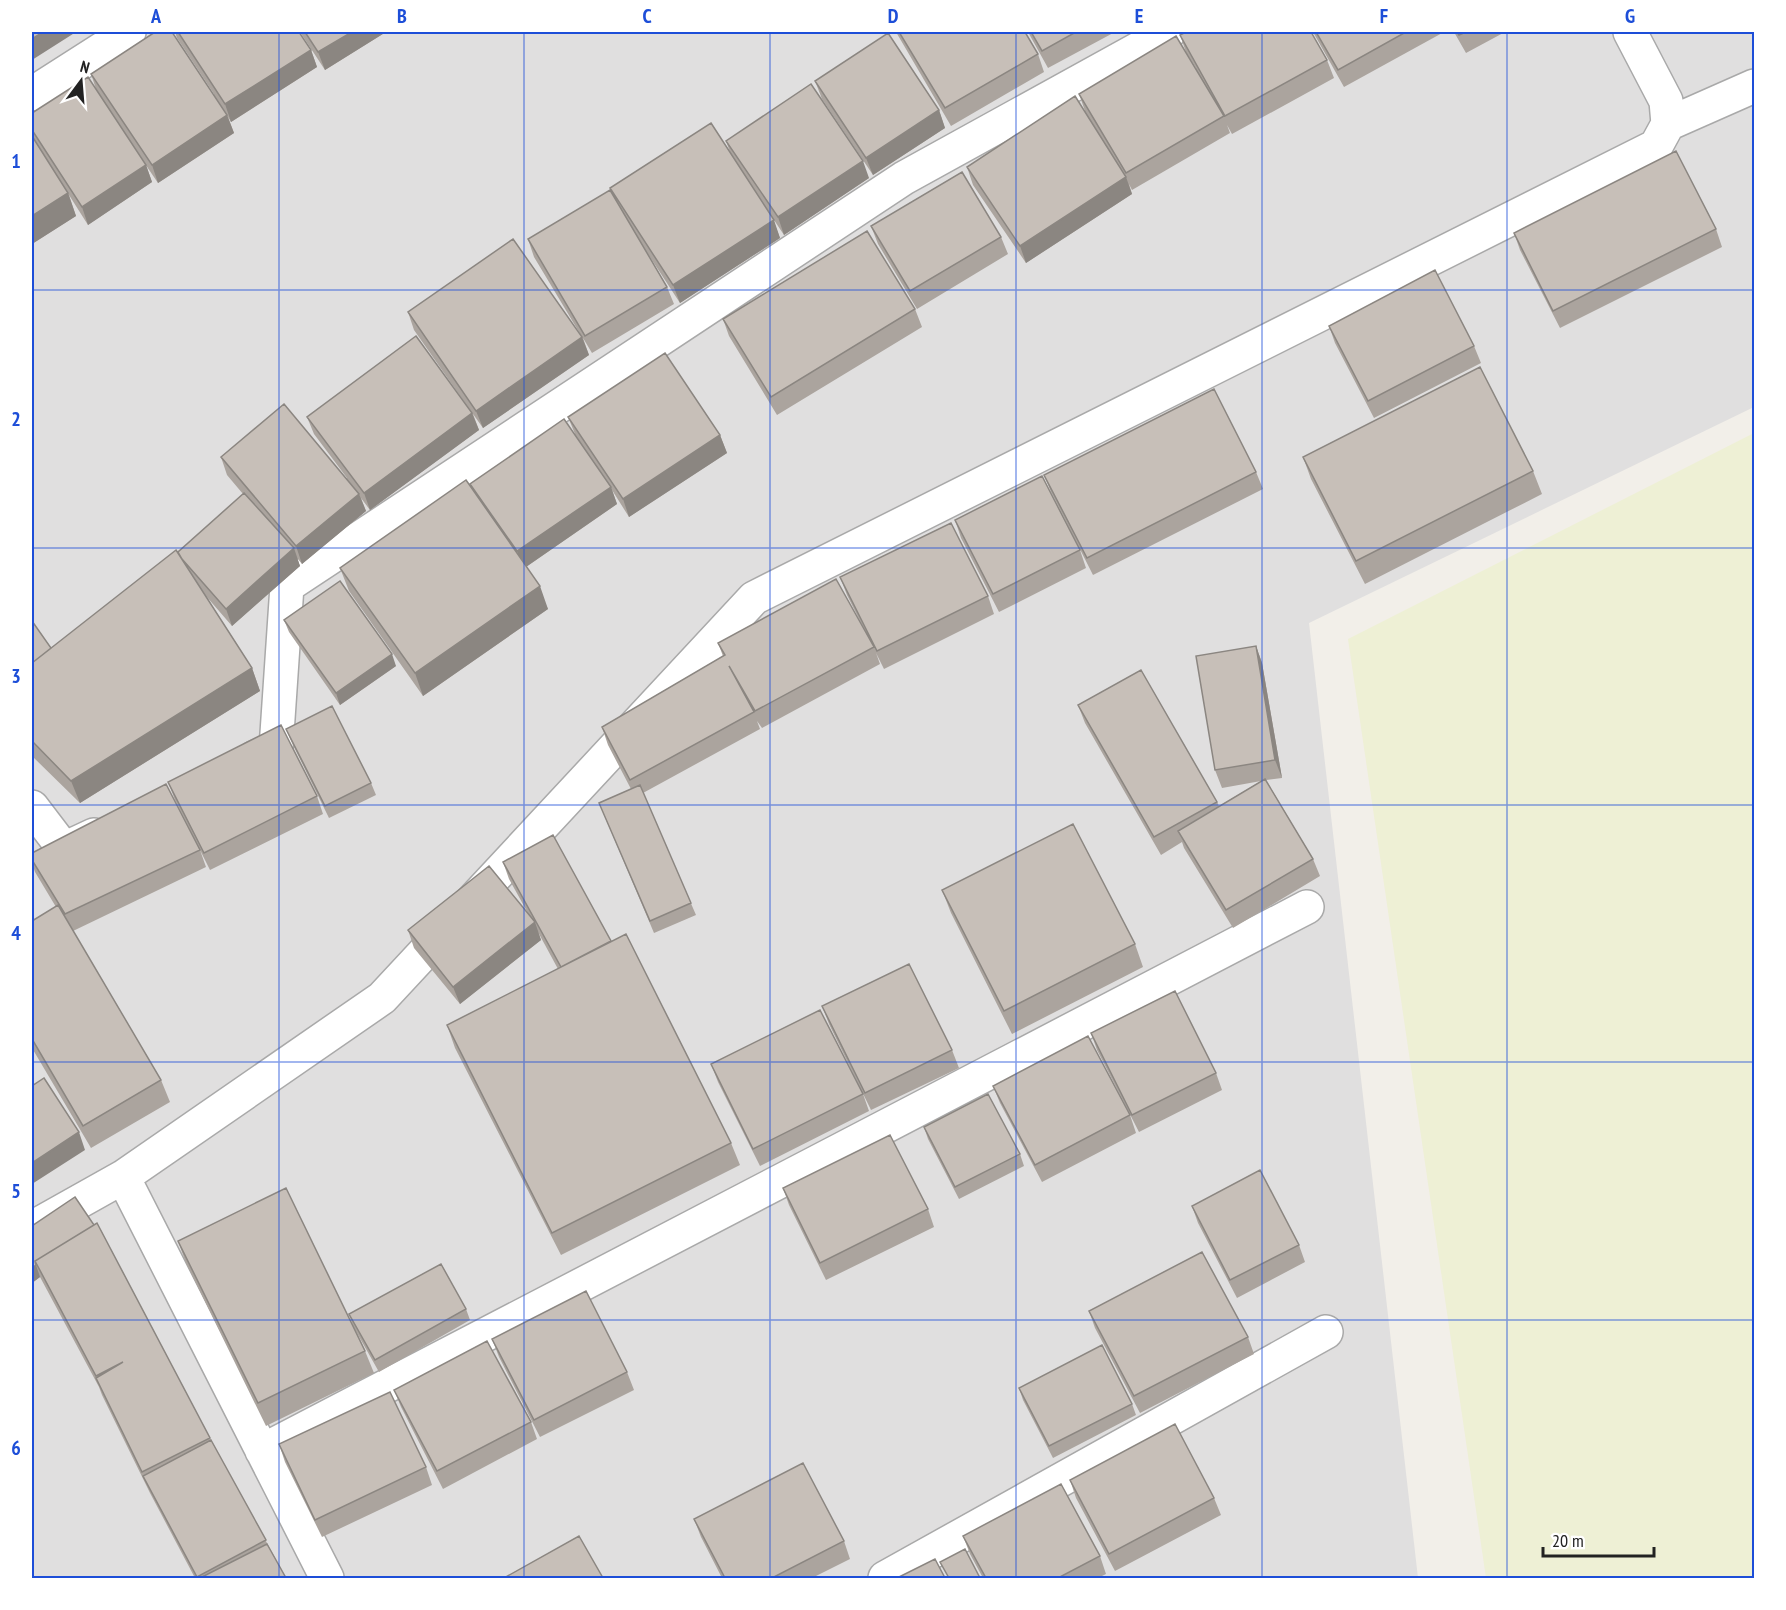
<svg xmlns="http://www.w3.org/2000/svg" width="1786" height="1610" font-family="'PT Sans Narrow',sans-serif">
  <style>
    .residential { fill: #e0dfdf }
    .farmland { fill: #eef0d5 }
    .lines { fill: none; stroke-linecap: round; stroke-linejoin: round }
    .minor-casing { stroke: #a9a9a9; stroke-width: 36 }
    .minor { stroke: #fff; stroke-width: 33 }
    .wall { fill: #aba49e }
    .shaded-wall { fill: #8b8681 }
    .building { fill: #c7bfb8; stroke: #8b8681; stroke-width: 1.5 }
    .grid { fill: none; stroke: #1d4ed8; stroke-width: 1.5; stroke-opacity: 0.55 }
    .neatline { fill: none; stroke: #1d4ed8; stroke-width: 2 }
    .grid-label { font-size: 20px; text-anchor: middle; font-weight: bold; fill: #1d4ed8 }
  </style>
  <rect width="100%" height="100%" fill="#f2efe9"/>
  <path class="residential" d="M32 32H1754V407L1309 623 1418 1578H32Z"/>
  <path class="farmland" d="M1754 433V1578H1486L1348 639Z"/>
  <g class="lines">
    <defs>
      <path id="minor" d="M32 94 129 32
        M1668 124 1754 86
        M254 758 276 748 287 586 904 178 1169 32
        M32 807 64 849 94 835
        M123 1177 327 1578
        M32 1228 123 1177 382 998 754 598 1656 146 1668 124 1666 101 1630 32
        M262 1451 1307 907
        M885 1578 1326 1332"/>
    </defs>
    <use href="#minor" class="minor-casing"/>
    <use href="#minor" class="minor"/>
  </g>
  <path class="wall" d="M175 32H299L311 50 317 67 231 122 228 117 234 133 158 183 139 155 146 165 152 182 88 225 69 195 76 216 32 244V113L96 89 91 74 214 94 177 38Z
    M300 32H386L325 70Z
    M896 32H1025L1038 54 1044 72 951 126Z
    M1028 32H1115L1048 68Z
    M1313 32H1444L1344 87Z
    M1454 32H1505L1466 53Z
    M1180 35 1327 60 1334 78 1232 134 1227 125 1230 133 1132 190 1129 184 1132 194 1026 263 973 185 967 167 1085 111 1079 94 1196 68 1186 52Z
    M815 81 939 110 945 128 873 175 822 99Z
    M726 141 869 178 784 235 772 217 780 238 680 303 646 251 667 287 674 304 592 353 583 338 589 355 483 428 473 414 479 430 370 510 361 498 366 511 302 564 297 558 300 566 232 626 206 596 252 668 260 691 80 803 32 756V621L51 648 178 552 243 494 227 475 221 457 347 478 314 434 307 417 465 403 414 330 408 312 582 337 534 257 528 239 613 195 610 188 730 152Z
    M871 226 1001 237 1008 254 917 309 878 244Z
    M1716 229 1722 247 1560 328 1520 250 1514 233Z
    M915 309 922 327 777 415 729 336 723 319Z
    M1329 326 1474 346 1481 363 1374 418 1335 343Z
    M568 417 720 435 727 453 629 517 612 490 617 504 526 567 548 609 423 696 349 591 340 568 472 490 470 484 575 434Z
    M1303 457 1533 471 1542 494 1365 584 1311 479Z
    M1256 472 1263 489 1093 575 1051 492 1044 475Z
    M955 520 1080 550 1086 568 999 612 961 538Z
    M840 577 988 596 994 614 884 669 876 653 880 664 762 728 757 721 760 729 643 793 696 915 654 933 599 803 631 789 608 745 602 727 723 656 718 643 865 631 847 595Z
    M284 620 396 666 340 705 289 632Z
    M1256 646 1262 663 1282 778 1266 780 1313 859 1320 876 1233 928 1184 848 1182 842 1161 855 1085 723 1078 705 1217 802 1219 806 1261 781 1222 788 1215 770Z
    M286 729 371 783 376 795 329 818 291 741Z
    M168 782 317 796 323 814 210 870 175 800Z
    M200 850 206 867 73 931 161 1080 170 1102 91 1148 32 1048V921L56 907 35 872 32 863V853Z
    M503 862 612 942 731 1143 740 1165 561 1255 455 1048 447 1025 558 969 538 932 541 940 460 1004 414 948 408 930 529 915 509 879Z
    M942 890 1135 944 1143 967 1012 1034 951 913Z
    M822 1006 952 1050 959 1068 871 1110 829 1024Z
    M1091 1033 1216 1073 1222 1090 1139 1132 1097 1050Z
    M711 1064 863 1094 869 1111 760 1166 718 1082Z
    M993 1086 1130 1115 1136 1133 1042 1182 1000 1103Z
    M924 1127 1020 1154 1024 1166 959 1199 928 1139Z
    M783 1188 928 1209 934 1227 826 1280 789 1205Z
    M1192 1206 1299 1245 1305 1262 1237 1298 1198 1223Z
    M97 1223 211 1440 286 1578H195L150 1493 102 1395 99 1387 40 1277 32 1283V1226L94 1225Z
    M178 1241 365 1351 374 1373 266 1426 186 1263Z
    M466 1309 470 1320 379 1372 353 1326 349 1314Z
    M1089 1311 1248 1337 1254 1354 1140 1413 1095 1328Z
    M492 1339 627 1372 634 1390 540 1437 499 1357Z
    M1019 1388 1132 1404 1136 1415 1053 1458 1023 1400Z
    M394 1390 531 1422 537 1439 443 1489 401 1407Z
    M279 1444 426 1467 432 1485 322 1537 285 1462Z
    M1070 1480 1214 1498 1221 1515 1115 1571 1076 1498Z
    M694 1519 844 1541 850 1559 812 1578H722L701 1537Z
    M963 1536 1100 1556 1106 1574 1098 1578H983L970 1554Z"/>
  <path class="shaded-wall" d="M43 32H76L32 60V39Z
    M352 32H386L325 70 318 52Z
    M311 50 317 67 231 122 225 104Z
    M939 110 945 128 873 175 866 158Z
    M227 115 234 133 158 183 152 165Z
    M863 161 869 178 784 235 778 217Z
    M146 165 152 182 88 225 82 207Z
    M1126 177 1132 194 1026 263 1020 246Z
    M68 193 76 216 32 244V216Z
    M774 220 780 238 680 303 673 285Z
    M582 337 589 355 483 428 476 411Z
    M472 413 479 430 370 510 364 493Z
    M720 435 727 453 629 517 623 499Z
    M611 487 617 504 523 569 517 551Z
    M359 494 366 511 302 564 296 546Z
    M294 548 300 566 232 626 226 609Z
    M540 586 548 609 423 696 415 673Z
    M1256 646 1262 663 1282 778 1275 760Z
    M392 654 396 666 340 705 336 693Z
    M252 668 260 691 80 803 71 781Z
    M535 922 541 940 460 1004 453 987Z
    M79 1132 85 1150 32 1184V1163Z
    M36 1265 40 1277 32 1283V1268Z"/>
  <path class="building" d="M32 32H43L32 39Z
    M155 32H172L227 115 152 165 91 74Z
    M178 32H299L311 50 225 104Z
    M305 32H352L318 52Z
    M899 32H1025L1038 54 945 108Z
    M1031 32H1076L1042 51Z
    M1186 32H1311L1327 60 1225 116 1180 35Z
    M1316 32H1406L1338 70Z
    M1457 32H1466L1459 35Z
    M888 33 939 110 866 158 815 81Z
    M1176 36 1224 116 1126 173 1079 94Z
    M88 77 146 165 82 207 32 130V113Z
    M811 84 863 161 778 217 726 141Z
    M1075 96 1126 177 1020 246 967 167Z
    M711 123 774 220 673 285 610 188Z
    M32 136 68 193 32 216Z
    M1676 151 1716 229 1553 311 1514 233Z
    M962 172 1001 237 910 291 871 226Z
    M610 190 667 287 585 336 528 239Z
    M867 231 915 309 771 397 723 319Z
    M513 239 582 337 476 411 408 312Z
    M1435 270 1474 346 1368 401 1329 326Z
    M416 336 472 413 364 493 307 417Z
    M665 353 720 435 623 499 568 417Z
    M1480 367 1533 471 1356 561 1303 457Z
    M1214 389 1256 472 1087 558 1044 475Z
    M284 404 359 494 296 546 221 457Z
    M564 419 611 487 517 551 470 484Z
    M1042 476 1080 550 993 594 955 520Z
    M466 480 540 586 415 673 340 568Z
    M244 493 294 548 226 609 182 559 178 552Z
    M951 523 988 596 877 651 840 577Z
    M176 550 252 668 71 781 32 741V663Z
    M836 579 874 647 755 711 729 666 754 712 630 780 602 727 725 655 718 643Z
    M340 581 392 654 336 693 284 620Z
    M32 621 51 648 32 663Z
    M1256 646 1275 760 1215 770 1196 656Z
    M1141 670 1217 802 1154 837 1078 705Z
    M332 706 371 783 325 806 286 729Z
    M281 725 317 796 204 853 168 782Z
    M1265 779 1313 859 1226 910 1178 831Z
    M166 784 200 850 65 914 32 860V853Z
    M640 785 691 903 650 921 599 803Z
    M1073 824 1135 944 1004 1011 942 890Z
    M553 835 611 941 561 967 503 862Z
    M489 866 535 922 453 987 408 930Z
    M58 905 161 1080 83 1126 32 1039V921Z
    M626 934 731 1143 552 1233 447 1025Z
    M909 964 952 1050 865 1093 822 1006Z
    M1175 991 1216 1073 1132 1115 1091 1033Z
    M820 1010 863 1094 753 1149 711 1064Z
    M1088 1036 1130 1115 1035 1165 993 1086Z
    M44 1078 79 1132 32 1163V1086Z
    M988 1094 1020 1154 955 1187 924 1127Z
    M890 1135 928 1209 820 1263 783 1188Z
    M1260 1170 1299 1245 1230 1280 1192 1206Z
    M286 1188 365 1351 258 1403 178 1241Z
    M75 1197 94 1225 35 1261 36 1265 32 1268V1226Z
    M97 1223 210 1438 142 1472 96 1378 123 1362 96 1376 35 1261Z
    M1202 1252 1248 1337 1134 1396 1089 1311Z
    M441 1264 466 1309 375 1360 349 1314Z
    M586 1291 627 1372 534 1420 492 1339Z
    M487 1341 531 1422 437 1471 394 1390Z
    M1102 1345 1132 1404 1049 1446 1019 1388Z
    M390 1392 426 1467 315 1520 279 1444Z
    M1175 1424 1214 1498 1109 1554 1070 1480Z
    M211 1440 266 1540 197 1577 143 1476Z
    M803 1463 844 1541 772 1578H725L694 1519Z
    M1061 1484 1100 1556 1058 1578H986L963 1536Z
    M579 1536 603 1578H504Z
    M267 1544 286 1578H200Z
    M965 1549 980 1578H949L940 1562Z
    M935 1559 945 1578H897Z"/>
  <path class="grid" d="M279 32V1578M524 32V1578M770 32V1578M1016 32V1578M1262 32V1578M1507 32V1578M32 290H1754M32 548H1754M32 805H1754M32 1062H1754M32 1320H1754"/>
  <rect width="1786" height="1610" fill="none" stroke="#ffffff" stroke-width="66"/>
  <g transform="translate(81 81) rotate(16)" stroke="#ffffff" stroke-width="4.5" paint-order="stroke">
  <path d="M0-4.5L10 22L0 15L-10 22Z" fill="#222222"/>
  <text y="-9" font-size="16" font-weight="bold" text-anchor="middle" fill="#222222">N</text>
  </g>
  <path d="M1543 1547v9h111v-9" fill="none" stroke="#222222" stroke-width="3"/>
  <text x="1552" y="1547" font-size="18" fill="#222222" stroke="#ffffff" stroke-width="4.5" paint-order="stroke">20 m</text>
  <rect x="33" y="33" width="1720" height="1544" class="neatline"/>
  <g class="grid-label">
    <text x="156" y="23">A</text>
    <text x="402" y="23">B</text>
    <text x="647" y="23">C</text>
    <text x="893" y="23">D</text>
    <text x="1139" y="23">E</text>
    <text x="1384" y="23">F</text>
    <text x="1630" y="23">G</text>
    <text x="16" y="168">1</text>
    <text x="16" y="426">2</text>
    <text x="16" y="683">3</text>
    <text x="16" y="940">4</text>
    <text x="16" y="1198">5</text>
    <text x="16" y="1455">6</text>
  </g>
</svg>
